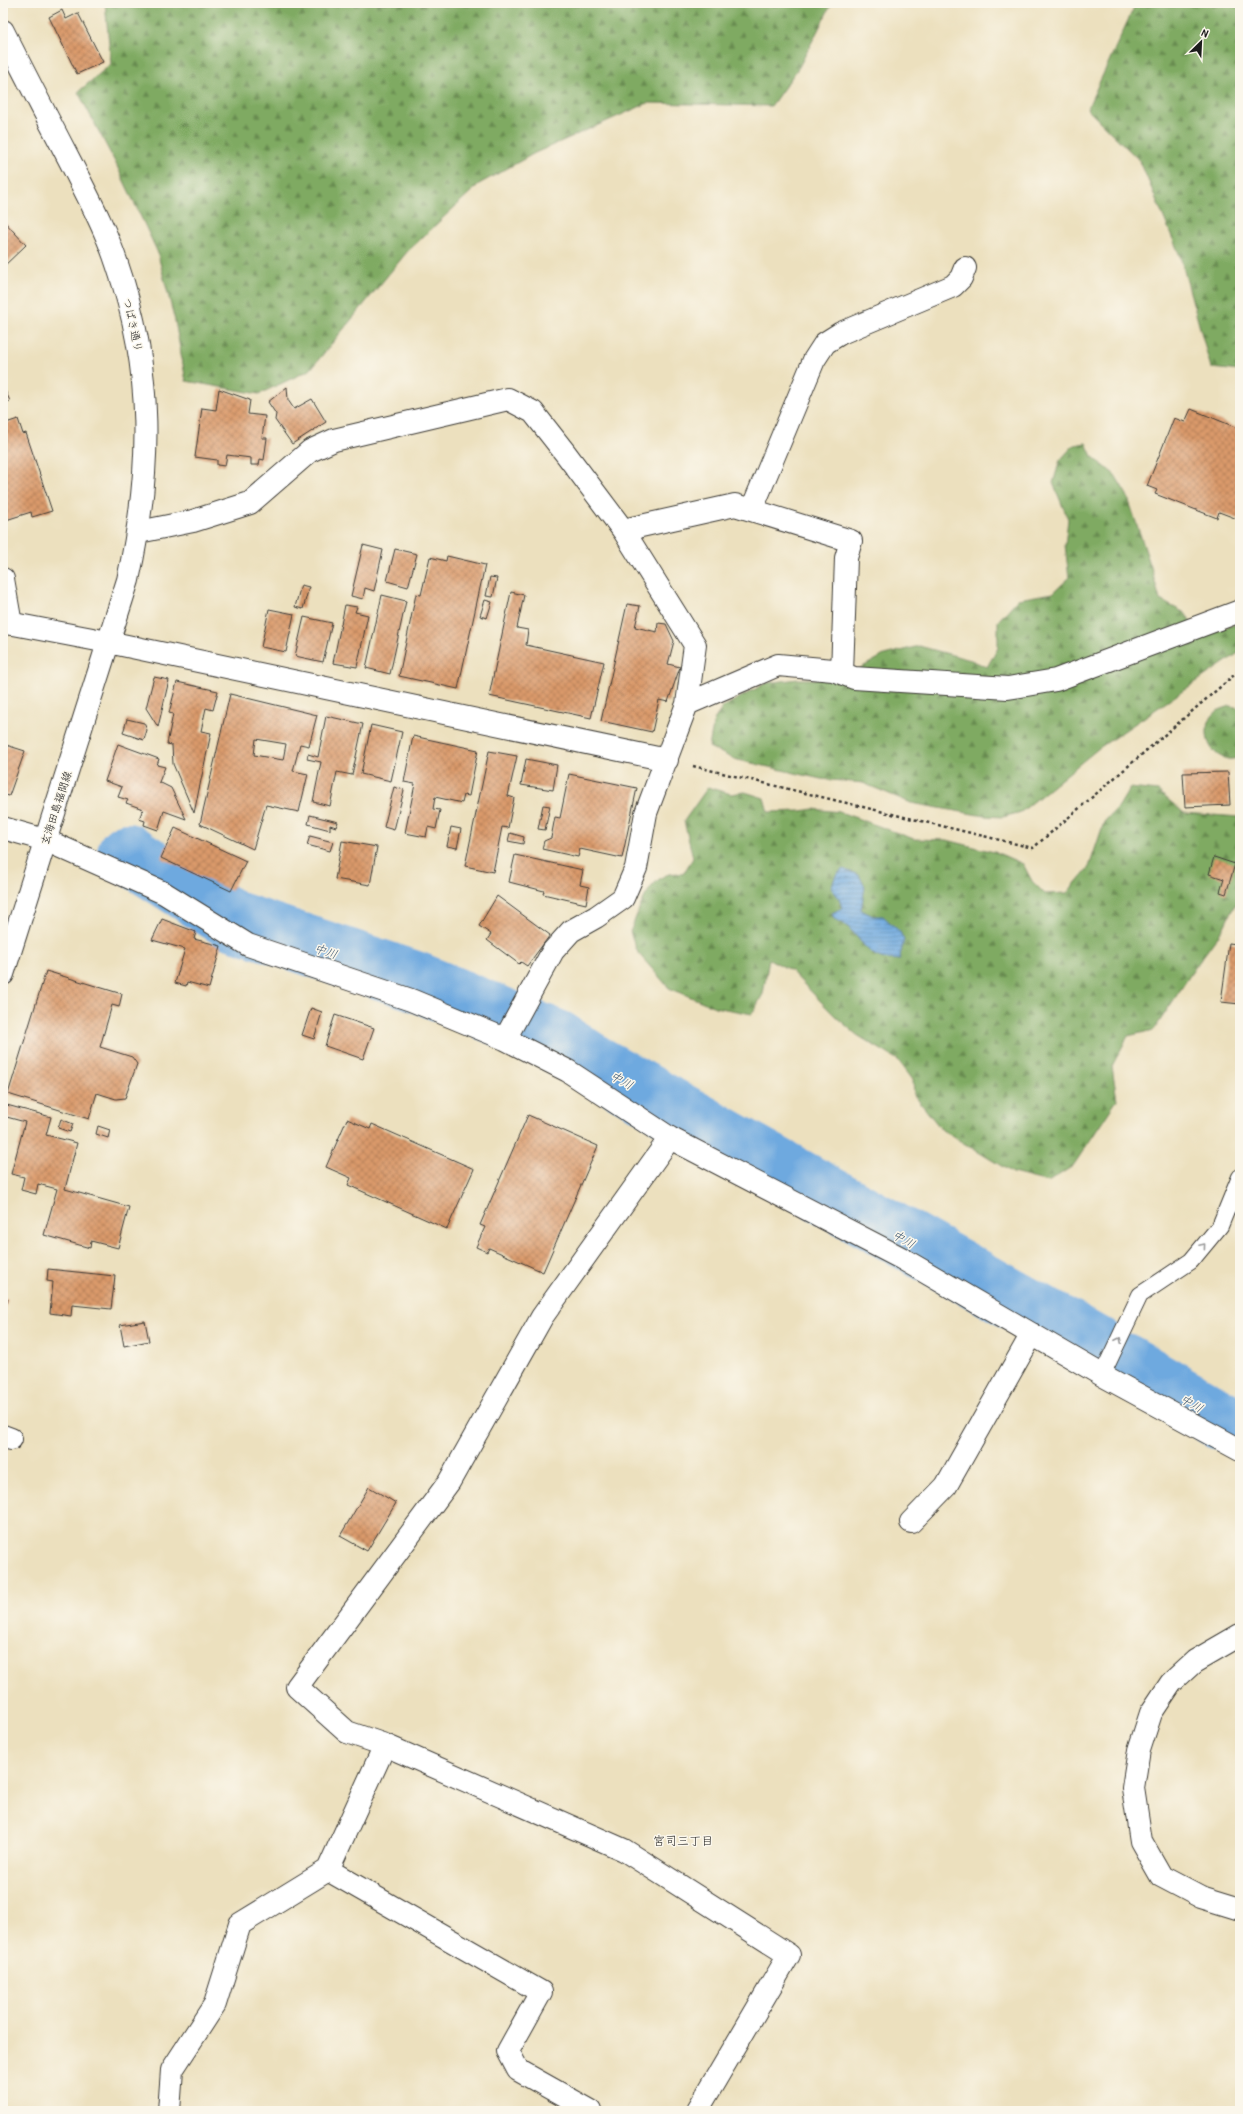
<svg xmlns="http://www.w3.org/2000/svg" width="1243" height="2114" font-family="'Patrick Hand','Klee One',sans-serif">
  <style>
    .forest { fill: url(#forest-firs); stroke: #4e633f }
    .water { fill: url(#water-rules); stroke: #45627e }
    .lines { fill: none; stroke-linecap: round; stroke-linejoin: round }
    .river { stroke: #6ea9df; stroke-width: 60 }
    .building { fill: url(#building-cross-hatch); fill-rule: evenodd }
    .lane-casing { stroke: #3b3934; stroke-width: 18 }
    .street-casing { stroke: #3b3934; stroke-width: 24 }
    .secondary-casing { stroke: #3b3934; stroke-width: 24 }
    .path { stroke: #3b3934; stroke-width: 2.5; stroke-dasharray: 3 3; stroke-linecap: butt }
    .lane { stroke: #fff; stroke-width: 16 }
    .street { stroke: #fff; stroke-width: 22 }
    .secondary { stroke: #fff; stroke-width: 22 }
    .oneway { stroke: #999 }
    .labels { text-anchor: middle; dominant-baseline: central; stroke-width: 3; stroke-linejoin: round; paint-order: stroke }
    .street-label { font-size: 11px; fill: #1c1c1c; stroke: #fbf7ec }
    .water-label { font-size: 12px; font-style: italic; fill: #415b74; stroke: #fbf7ec }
    .neighbourhood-label { font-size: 12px; fill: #1c1c1c; stroke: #fbf7ec }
  </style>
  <defs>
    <pattern id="forest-firs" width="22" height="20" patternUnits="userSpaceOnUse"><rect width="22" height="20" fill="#7faa62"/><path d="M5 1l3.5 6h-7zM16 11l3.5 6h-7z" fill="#678a50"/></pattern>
    <pattern id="water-rules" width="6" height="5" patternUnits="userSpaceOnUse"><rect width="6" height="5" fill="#6ea9df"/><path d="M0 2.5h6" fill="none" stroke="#5a89b4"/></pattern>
    <pattern id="building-cross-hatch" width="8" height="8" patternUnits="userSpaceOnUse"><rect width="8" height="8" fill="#da9a6b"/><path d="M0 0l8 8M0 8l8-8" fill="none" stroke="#b07d57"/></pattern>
  </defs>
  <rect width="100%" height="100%" fill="#fbf7ec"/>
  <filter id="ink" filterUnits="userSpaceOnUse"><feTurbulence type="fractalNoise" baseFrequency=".025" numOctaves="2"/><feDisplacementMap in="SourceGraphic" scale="8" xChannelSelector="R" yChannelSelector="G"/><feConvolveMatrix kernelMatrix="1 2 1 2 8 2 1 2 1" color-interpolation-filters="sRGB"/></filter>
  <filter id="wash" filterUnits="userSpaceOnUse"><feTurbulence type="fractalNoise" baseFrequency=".012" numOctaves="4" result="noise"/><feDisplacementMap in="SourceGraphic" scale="16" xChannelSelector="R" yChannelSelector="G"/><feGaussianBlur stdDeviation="0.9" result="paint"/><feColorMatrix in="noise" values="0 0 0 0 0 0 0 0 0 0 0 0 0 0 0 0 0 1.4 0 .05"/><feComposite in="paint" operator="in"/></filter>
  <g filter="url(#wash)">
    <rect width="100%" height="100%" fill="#ece0be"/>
    <path class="forest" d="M105 3H832L799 67 771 106 648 103 535 153 479 184 407 252 310 370 259 394 186 381 175 321 157 251 116 164 78 92 111 64Z
      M1136 3H1240V371L1211 368 1180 256 1140 161 1087 109Z
      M1086 443 1092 456 1115 475 1127 495 1151 567 1160 600 1185 613 1200 635 1240 623V652L1099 748 1021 812 1003 817 984 816 911 803 863 783 821 779 734 759 709 747 714 720 723 707 766 683 798 679H841L884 655 919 646 971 660 987 667 998 648V621L1018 599 1053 593 1069 578 1065 545 1068 519 1053 483 1060 460 1074 445Z
      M1230 706 1240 708V758C1236 758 1231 760 1228 759 1206 755 1200 726 1216 712 1219 709 1226 708 1230 706Z
      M708 787 731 794 745 792 764 798 768 812 801 811 813 809 840 812 914 839 947 840 998 853 1023 864 1032 881 1045 894 1067 893 1089 867 1104 822 1119 806 1130 788 1158 791 1184 813 1240 817 1239 896 1223 929 1196 966 1154 1030 1128 1036 1112 1066 1117 1100 1073 1166 1048 1182 1013 1173 942 1130 914 1095 913 1080 898 1060 857 1035 835 1016 790 970 769 959 763 994 752 1014 715 1007 669 988 638 953 630 932C640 908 651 867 683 874L693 858 684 821Z"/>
    <path class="water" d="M843 869 859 875 865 887 861 910 873 916H883L900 932 904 940 899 960C895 959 888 960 884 959 861 953 856 925 834 919L832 913 842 908 839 898 831 888 836 875Z"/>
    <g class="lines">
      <path class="river" d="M127 853 232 920 415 981 557 1040 595 1065 1099 1348
        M1124 1363 1220 1419 1240 1427"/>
    </g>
    <g id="blocks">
      <path class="building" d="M62 10 66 19 78 13 103 62 77 74 49 17Z
        M3 220 26 245 3 267Z
        M3 386 10 401 3 404Z
        M287 387 288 400 294 409 312 399 326 422 292 444 275 420 276 414 268 402Z
        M219 389 250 400 248 414 265 416 262 438H267L264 460 260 459 259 465H251V458L227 455 225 466 217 465V460L195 457 202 408 216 410Z
        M1191 409 1240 429V520L1219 512 1217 518 1155 494 1157 490 1147 486 1174 418 1185 422Z
        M18 419 23 434 26 433 52 511 32 517 31 512 3 521V424Z
        M363 545 383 550 374 591 365 588 363 599 351 596Z
        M395 549 417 554 408 587 387 581Z
        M447 556 485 565 458 689 399 676 416 594 421 595 430 557 446 561Z
        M490 577 497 578 493 597 486 596Z
        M301 585 309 587 303 609 295 607Z
        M511 592 524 595 517 628 528 630 526 645 604 662 591 718 489 696Z
        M382 595 406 601 390 674 366 668Z
        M485 600 492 602 487 618 480 616Z
        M627 604 640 606 635 627 657 632 658 623 666 624 674 641 668 664 680 667 668 702 659 700 652 732 601 721Z
        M345 605 357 607 355 612 368 615 357 667 333 663Z
        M269 609 294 614 286 652 261 647Z
        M304 617 332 623 323 662 295 656Z
        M154 677 169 680 158 727 146 708Z
        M177 682 218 691 213 710 206 708 201 731 211 733 194 813 173 764 172 745 167 744 173 714 169 713Z
        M230 694 317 715 309 746 300 744 293 771 308 774 299 812 266 805 253 849 200 824ZM256 739 286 744 283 760 254 755Z
        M326 716 363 724 352 775 337 772 330 806 313 802 321 762 307 759 308 754 318 757Z
        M127 719 144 723 147 730 144 740 123 733Z
        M371 725 402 732 391 781 361 774Z
        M413 736 478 750 469 796 464 795 462 803 435 797 433 809 440 810 436 829 428 827 426 837 405 833 415 784 404 782Z
        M3 744 25 751 9 796 3 794Z
        M118 744 159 759 157 765 165 767 159 782 171 788 186 819 164 811 158 830 144 825 145 821 139 819 143 809 126 803 128 800 118 797 122 787 105 781Z
        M489 751 517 756 508 796 514 798 508 828 502 827 493 872 465 866Z
        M526 759 557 765 553 790 521 785Z
        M1228 772 1230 805 1185 807 1183 773Z
        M569 774 637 788 622 858 580 849 578 857 542 849 544 841 551 838 555 817 560 818Z
        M394 787 404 790 394 830 384 827Z
        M543 805 550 806 545 830 538 829Z
        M310 815 338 822 336 827 330 825V830L308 824Z
        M451 827 461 829 457 848 447 846Z
        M175 828 246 861 231 891 161 858Z
        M510 833 524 837 523 844 508 841Z
        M310 836 333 842 330 851 307 845Z
        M342 841 377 847 370 885 335 879Z
        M515 855 583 870 580 885 589 887 586 904 543 894 544 891 509 882Z
        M1214 857 1235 864 1226 894 1220 892 1224 879 1209 874Z
        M497 896 550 935 527 966 521 962 519 964 487 940 491 934 479 926Z
        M162 919 196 932 194 939 221 946 209 988 187 982 186 986 175 983 185 949 152 940Z
        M1239 926 1240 927V1004L1221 1002 1229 943 1237 944Z
        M46 971 122 994 119 1007 112 1005 100 1047 132 1057 137 1064 125 1098 116 1099 97 1093 89 1119 8 1094Z
        M311 1008 322 1012 314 1039 302 1035Z
        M335 1015 374 1028 363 1059 325 1046Z
        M3 1104 51 1117 46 1135 77 1143 65 1189 129 1207 118 1248 91 1241 90 1248 44 1235 57 1189 38 1184 36 1194 21 1190 24 1177 11 1174 25 1122 3 1116Z
        M528 1115 598 1146 543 1272 489 1248 487 1252 476 1247 485 1227 480 1225Z
        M61 1119 73 1124 70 1132 58 1128Z
        M347 1119 370 1129 372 1124 474 1169 447 1229 348 1185 351 1178 326 1167Z
        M98 1126 110 1130 108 1138 96 1134Z
        M48 1269 115 1276 111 1309 72 1305 71 1316 50 1313 53 1282 47 1281Z
        M3 1297 8 1299 3 1314Z
        M145 1321 149 1341 124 1346 120 1325Z
        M369 1487 396 1503 367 1551 340 1536Z"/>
    </g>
  </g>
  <g filter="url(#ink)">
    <use href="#blocks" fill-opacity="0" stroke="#3b3934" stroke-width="1"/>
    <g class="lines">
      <defs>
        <path id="lane" d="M1102 1375 1140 1295 1191 1261 1220 1226 1240 1177"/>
        <path id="street" d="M752 509 814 360 825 343 841 333 953 286 961 278 965 268
          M623 530 735 505 851 541 846 558 842 673
          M139 532 193 521 250 503 310 451 334 440 508 399 533 412 566 454 623 530 695 645 687 704
          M3 579 11 624
          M108 642 667 760
          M3 828 45 840 164 893 248 945 411 1000 505 1039 568 1071 670 1138 901 1258 1102 1375 1240 1450
          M505 1039 553 951 571 931 596 917 623 898 636 868 646 813 687 704 778 665 833 670 854 678 1008 688 1056 680 1240 611
          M670 1138 542 1317 449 1482 297 1687 347 1732 385 1745 624 1850 789 1955 697 2111
          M3 1436 11 1439
          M911 1522 946 1486 1032 1334
          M1240 1635 1195 1661 1171 1683 1151 1713 1139 1750 1133 1788 1141 1841 1161 1876 1201 1897 1240 1909
          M328 1870 541 1992 508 2051 518 2070 591 2111
          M169 2111 172 2070 215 2004 240 1924 328 1870 385 1745"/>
        <path id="secondary" d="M3 31C25 75 48 119 71 163 87 195 106 230 117 264 154 371 152 471 128 580L3 974
          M3 622 108 642"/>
      </defs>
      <use href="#lane" class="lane-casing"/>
      <use href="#street" class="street-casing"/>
      <use href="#secondary" class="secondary-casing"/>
      <path class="path" d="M693 766 1033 848 1240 670"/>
      <use href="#lane" class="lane"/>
      <use href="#street" class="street"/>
      <use href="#secondary" class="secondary"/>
    </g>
    <defs><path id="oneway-chevron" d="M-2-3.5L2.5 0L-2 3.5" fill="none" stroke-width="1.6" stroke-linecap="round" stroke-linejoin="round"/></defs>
    <g class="oneway">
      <use href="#oneway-chevron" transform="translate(1203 1246) rotate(-50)"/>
      <use href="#oneway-chevron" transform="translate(1119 1340) rotate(-65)"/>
    </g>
  </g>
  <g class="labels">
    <g class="street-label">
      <text transform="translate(133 325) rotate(77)">つばき通り</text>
      <text transform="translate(56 808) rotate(-72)">玄海田島福間線</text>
    </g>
    <g class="water-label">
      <text transform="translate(326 951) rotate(18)">中川</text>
      <text transform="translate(622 1080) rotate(29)">中川</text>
      <text transform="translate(904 1239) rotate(29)">中川</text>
      <text transform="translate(1192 1403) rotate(30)">中川</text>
    </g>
    <g class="neighbourhood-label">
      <text x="683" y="1840">宮司三丁目</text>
    </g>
  </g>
  <rect width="1243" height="2114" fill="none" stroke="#fbf7ec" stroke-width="16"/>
  <g transform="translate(1201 42) rotate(24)" stroke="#fbf7ec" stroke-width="3" paint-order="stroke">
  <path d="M0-3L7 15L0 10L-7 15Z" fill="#1c1c1c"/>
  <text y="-6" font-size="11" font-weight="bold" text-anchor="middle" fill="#1c1c1c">N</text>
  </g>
</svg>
